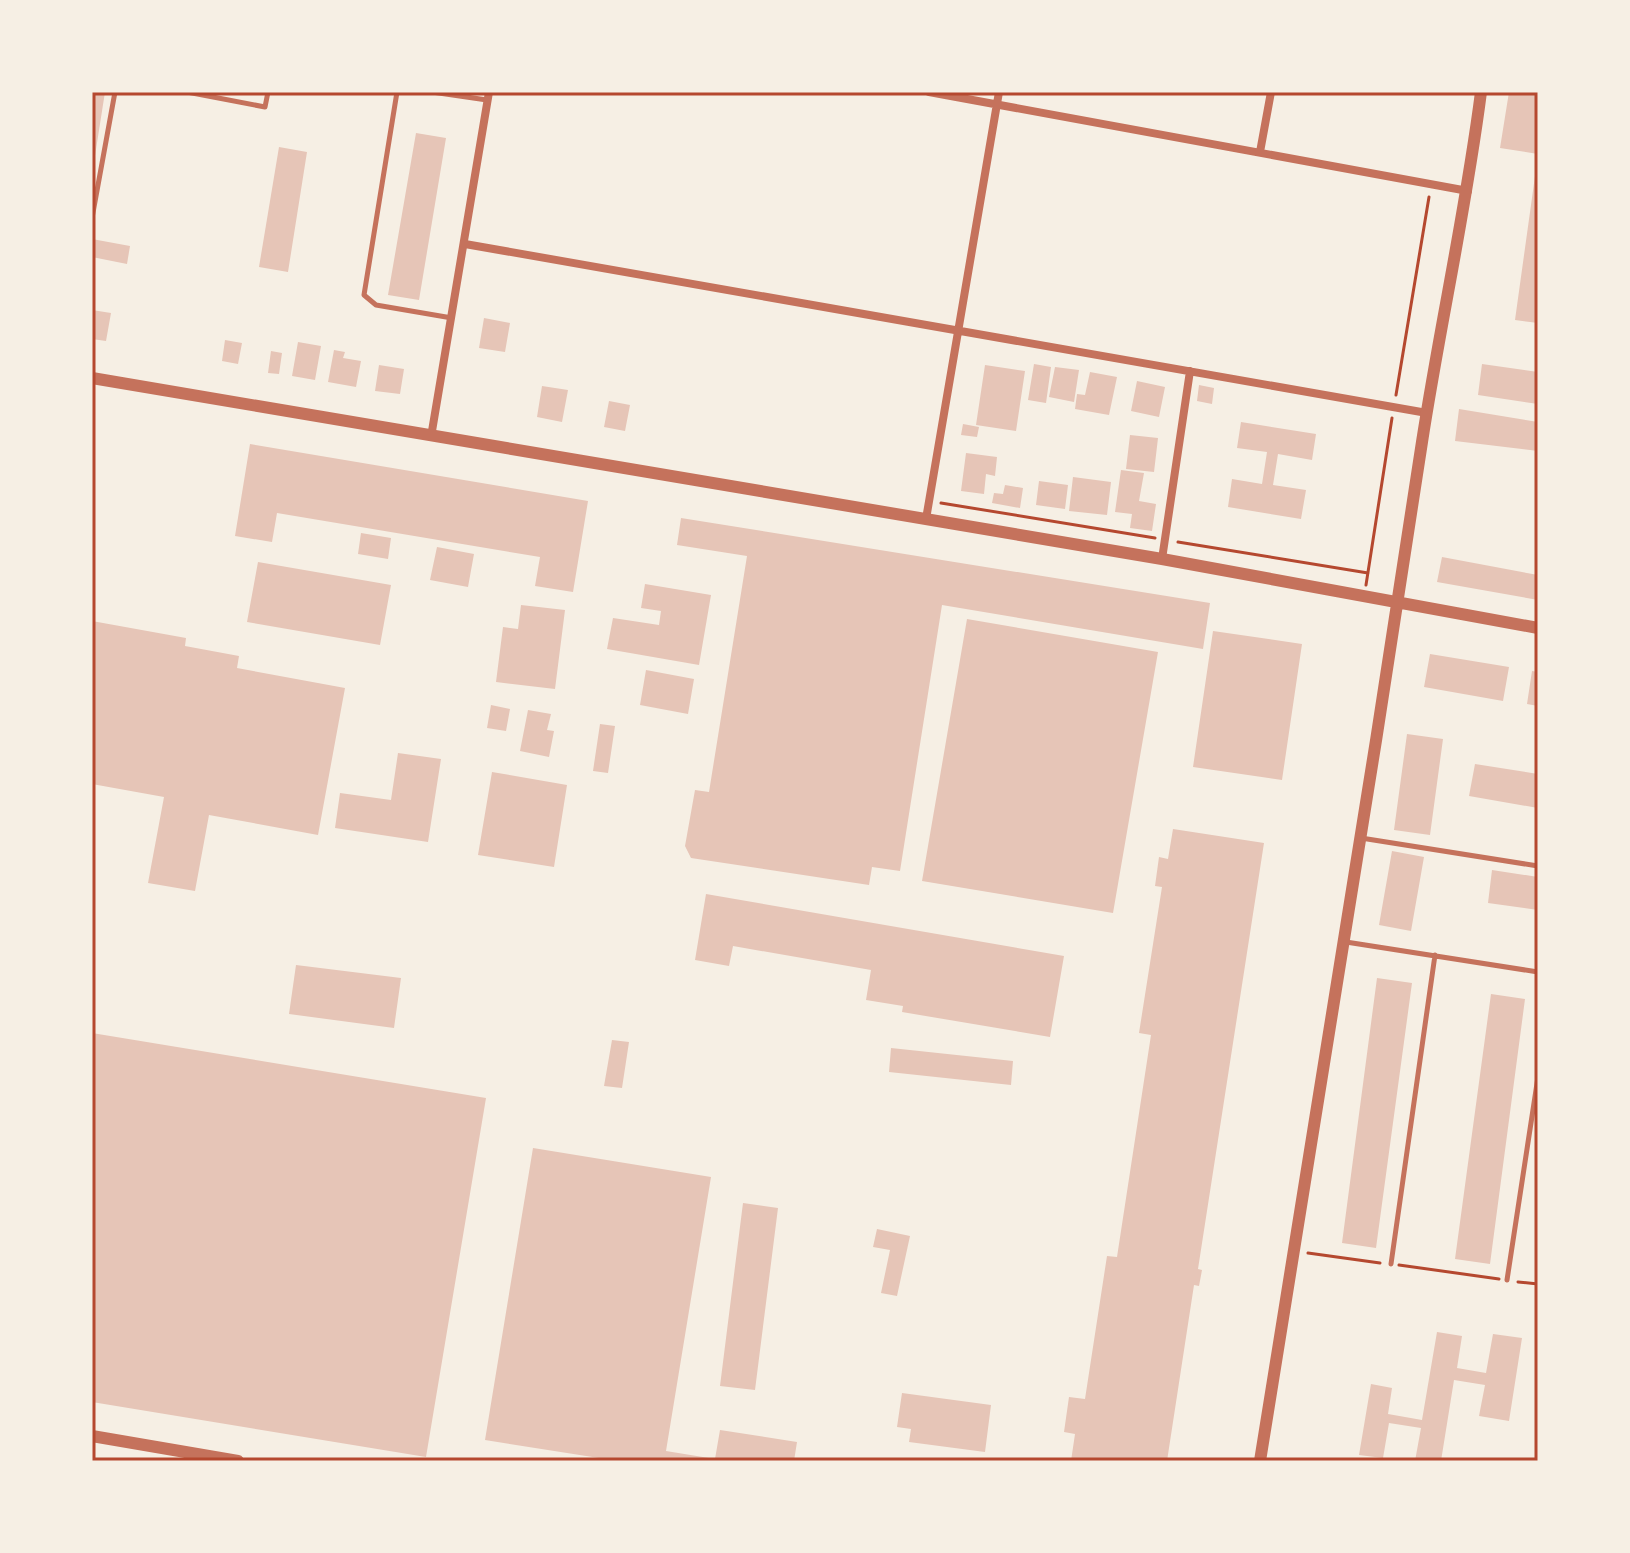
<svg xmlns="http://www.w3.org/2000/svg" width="1630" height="1553" font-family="'Libre Baskerville',serif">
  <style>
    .building { fill: #e6c5b7 }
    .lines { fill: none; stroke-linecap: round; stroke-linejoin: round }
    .path { stroke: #b5482f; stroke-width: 3 }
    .service { stroke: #c5725c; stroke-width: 5 }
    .minor { stroke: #c5725c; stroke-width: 8 }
    .tertiary { stroke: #c5725c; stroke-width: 12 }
    .neatline { fill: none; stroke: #b5482f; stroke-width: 3 }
  </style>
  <rect width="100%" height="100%" fill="#f6efe4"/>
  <path class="building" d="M92 92H105L94 162H92Z
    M1509 92H1538V154L1500 148Z
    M416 133 446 138 419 300 388 295Z
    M279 147 307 152 288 272 259 267Z
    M1536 169H1538V323L1515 320Z
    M92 239 130 246 127 264 92 257Z
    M92 310 111 313 106 341 92 339Z
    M484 318 510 323 505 352 479 348Z
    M225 340 242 343 238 364 222 361Z
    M298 342 321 346 315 380 292 376Z
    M334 350 345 352 343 358 361 361 356 387 328 382Z
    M271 351 282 353 279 374 268 373Z
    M1034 364 1051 367 1046 403 1028 400Z
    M1482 364 1538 372V404L1478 395Z
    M379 365 404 369 400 394 375 391Z
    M985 365 1025 371 1016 431 976 425Z
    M1055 367 1079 370 1074 402 1049 397Z
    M1090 372 1117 377 1109 415 1075 409 1077 394 1085 395Z
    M1137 381 1165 387 1159 417 1131 411Z
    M1199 385 1214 388 1212 404 1197 401Z
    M542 386 568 390 562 422 537 417Z
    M609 401 630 405 625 431 604 427Z
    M1459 409 1538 422V451L1455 441Z
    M1241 422 1316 434 1312 460 1278 454 1273 485 1306 490 1301 519 1228 507 1232 479 1262 484 1267 452 1237 448Z
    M963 424 979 427 977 437 961 435Z
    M1130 435 1158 438 1154 472 1126 469Z
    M250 444 588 501 573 592 535 586 540 557 277 513 272 542 235 536Z
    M966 453 997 457 995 476 986 474 984 494 961 491Z
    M1121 470 1144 473 1139 501 1156 504 1152 531 1130 528 1132 514 1115 512Z
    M1073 477 1111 482 1107 515 1069 511Z
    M1039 481 1068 485 1065 509 1036 505Z
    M1005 485 1023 488 1020 508 992 503 994 493 1003 494Z
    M681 518 1210 603 1203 649 942 605 900 871 872 867 869 885 691 858 685 846 695 790 709 792 747 556 677 545Z
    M361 533 391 538 388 559 358 554Z
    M437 547 474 554 468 587 430 580Z
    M1442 557 1538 575V600L1437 582Z
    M258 562 391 585 380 645 247 622Z
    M645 584 711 595 699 665 607 649 613 618 659 625 661 611 641 608Z
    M521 605 565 610 555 689 496 682 503 627 518 629Z
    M967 619 1158 652 1113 913 922 881Z
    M92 621 186 638 185 646 239 656 237 668 345 688 318 835 209 815 195 891 148 883 164 797 92 784Z
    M1213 631 1302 644 1282 780 1193 767Z
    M1430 654 1509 667 1503 701 1424 687Z
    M646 670 694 679 688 714 640 705Z
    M1532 671 1538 672V706L1527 704Z
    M491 705 510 709 506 731 487 728Z
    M528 710 551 714 547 730 554 731 549 757 520 751Z
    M600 724 615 726 608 773 593 771Z
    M1407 734 1443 739 1430 835 1394 830Z
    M398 753 441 759 428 842 335 828 340 793 391 800Z
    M1475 764 1538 774V808L1469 796Z
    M492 772 567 785 554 867 478 855Z
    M1173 829 1264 843 1198 1269 1202 1270 1199 1286 1194 1285 1167 1461H1071L1075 1434 1064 1432 1069 1397 1085 1399 1107 1256 1117 1257 1151 1035 1139 1033 1162 887 1155 886 1159 857 1168 859Z
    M1392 851 1424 857 1411 931 1379 925Z
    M1492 870 1538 877V910L1488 903Z
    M706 894 1064 956 1050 1037 902 1012 903 1006 866 1000 871 970 733 946 729 966 695 960Z
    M296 965 401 978 394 1028 289 1014Z
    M1377 978 1412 983 1376 1248 1342 1243Z
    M1491 994 1525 999 1490 1264 1455 1259Z
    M92 1033 486 1098 426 1457 92 1402Z
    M612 1040 629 1042 622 1088 604 1086Z
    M891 1048 1013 1061 1011 1085 889 1072Z
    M533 1148 711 1177 666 1451 715 1459 720 1430 797 1442 794 1461H618L485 1440Z
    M743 1203 778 1208 755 1390 720 1386Z
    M877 1229 910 1236 897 1296 881 1293 890 1250 873 1247Z
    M1437 1332 1462 1336 1457 1368 1486 1373 1493 1334 1522 1338 1509 1421 1479 1416 1485 1385 1454 1380 1441 1461H1415L1421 1428 1389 1423 1383 1458 1359 1455 1371 1384 1392 1388 1388 1414 1422 1420Z
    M902 1393 991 1405 985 1452 909 1442 911 1429 897 1427Z"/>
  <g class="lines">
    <path class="path" d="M1396 395 1429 197
      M941 503 1155 538
      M1178 542 1368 573
      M1366 585 1392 418
      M1308 1253 1380 1263
      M1399 1265 1499 1279
      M1518 1282 1538 1284"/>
    <path class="service" d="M187 92 265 107 268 92
      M397 92 364 295 376 305 452 318
      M432 92 487 100
      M92 218 115 92
      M1361 838 1538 866
      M1346 942 1538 972
      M1391 1264 1435 955
      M1507 1280 1538 1077"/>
    <path class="minor" d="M929 92 1468 191
      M1260 152 1271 92
      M465 244 1427 413
      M431 437 489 92
      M926 519 999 92
      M1162 559 1190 371"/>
    <path class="tertiary" d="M92 378 1162 559 1538 628
      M92 1436 238 1461
      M1260 1461C1317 1122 1370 782 1422 442 1440 325 1466 210 1481 92"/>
  </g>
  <rect width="1630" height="1553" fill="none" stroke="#f6efe4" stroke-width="188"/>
  <rect x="94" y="94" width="1442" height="1365" class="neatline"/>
</svg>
